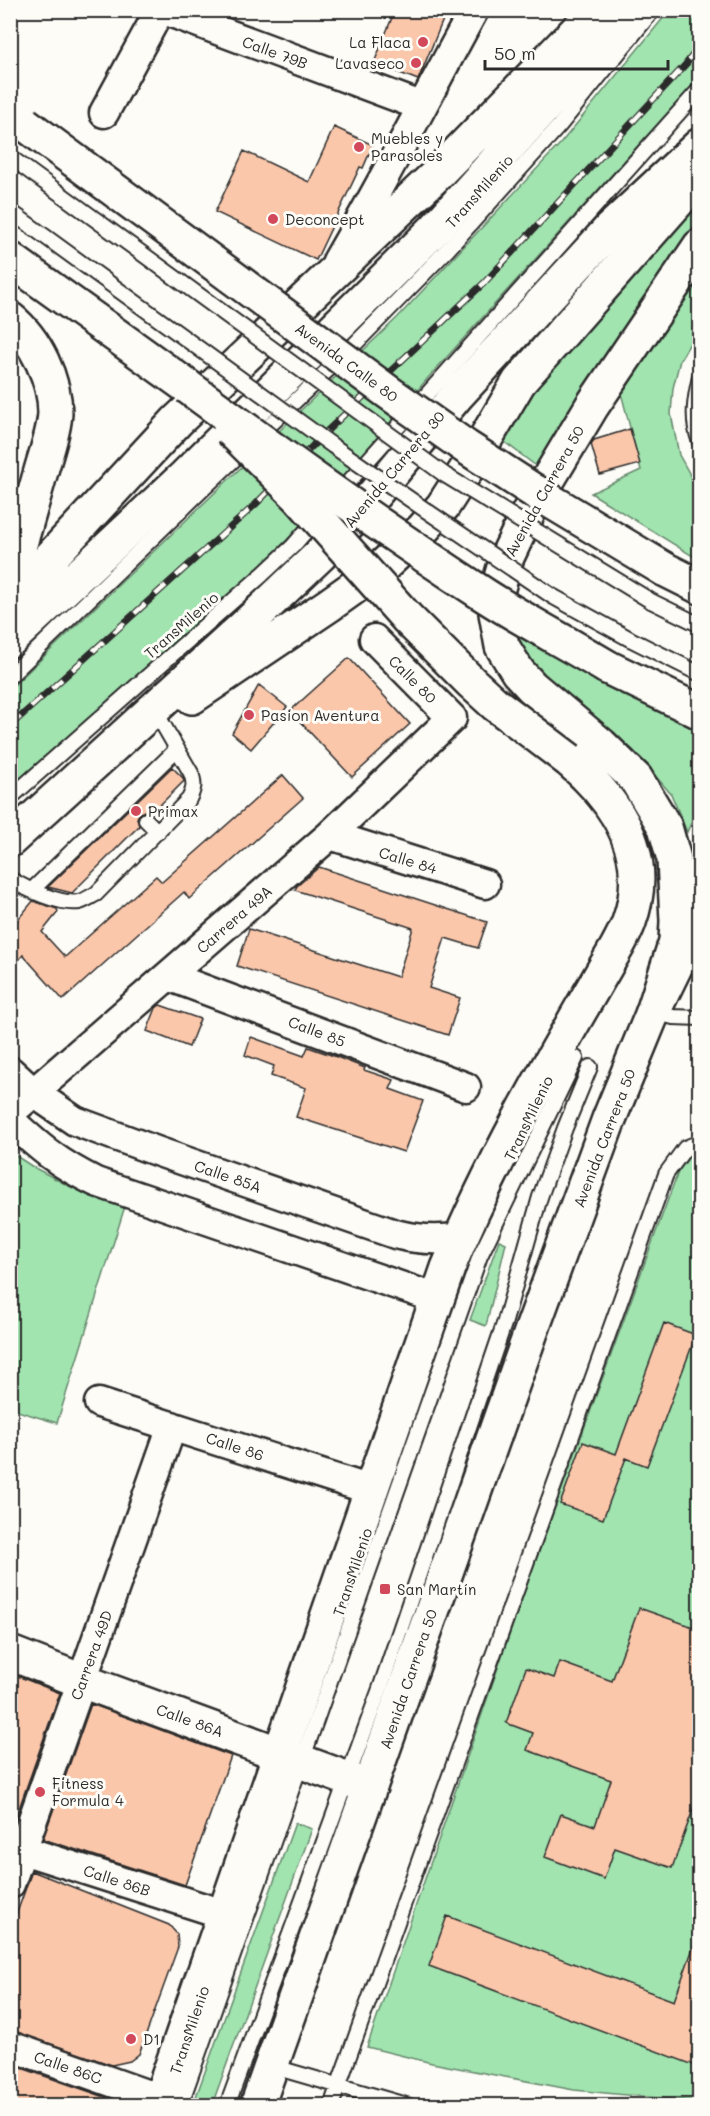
<svg xmlns="http://www.w3.org/2000/svg" width="710" height="2116" font-family="Mali,sans-serif">
  <style>
    .green { fill: #a1e4af; stroke: #66886d; stroke-width: 1.5 }
    .building { fill: #fbc7ab; stroke: #2b2b2b; stroke-width: 1.5 }
    .lines { fill: none; stroke-linecap: round; stroke-linejoin: round }
    .lane-casing { stroke: #2b2b2b; stroke-width: 18 }
    .street-casing { stroke: #2b2b2b; stroke-width: 33 }
    .secondary-casing { stroke: #2b2b2b; stroke-width: 38 }
    .primary-casing { stroke: #2b2b2b; stroke-width: 38 }
    .highway-casing { stroke: #2b2b2b; stroke-width: 38 }
    .lane { stroke: #fdfcf7; stroke-width: 14 }
    .street { stroke: #fdfcf7; stroke-width: 28 }
    .secondary { stroke: #fdfcf7; stroke-width: 33 }
    .primary { stroke: #fdfcf7; stroke-width: 33 }
    .highway { stroke: #fdfcf7; stroke-width: 33 }
    .rail-casing { stroke: #2b2b2b; stroke-width: 7 }
    .rail { stroke: #fdfcf7; stroke-width: 4.5; stroke-dasharray: 14; stroke-linecap: butt }
    .lane-bridge-casing { stroke: #2b2b2b; stroke-width: 18; stroke-linecap: butt }
    .primary-bridge-casing { stroke: #2b2b2b; stroke-width: 38; stroke-linecap: butt }
    .highway-bridge-casing { stroke: #2b2b2b; stroke-width: 38; stroke-linecap: butt }
    .lane-bridge { stroke: #fdfcf7; stroke-width: 14 }
    .primary-bridge { stroke: #fdfcf7; stroke-width: 33 }
    .highway-bridge { stroke: #fdfcf7; stroke-width: 33 }
    .poi-dot { fill: #d1495b; stroke: #fdfcf7; stroke-width: 2 }
    .labels { text-anchor: middle; dominant-baseline: central; stroke-width: 6; stroke-linejoin: round; paint-order: stroke }
    .poi-label { font-size: 15px; fill: #2b2b2b; stroke: #fdfcf7; text-anchor: start }
    .street-label { font-size: 15px; fill: #2b2b2b; stroke: #fdfcf7 }
  </style>
  <rect width="100%" height="100%" fill="#fdfcf7"/>
  <filter id="ink" filterUnits="userSpaceOnUse"><feTurbulence type="fractalNoise" baseFrequency=".0167" numOctaves="2"/><feDisplacementMap in="SourceGraphic" scale="12" xChannelSelector="R" yChannelSelector="G"/><feConvolveMatrix kernelMatrix="1 2 1 2 8 2 1 2 1" color-interpolation-filters="sRGB"/></filter>
  <g filter="url(#ink)">
    <path class="green" d="M669 11H699V78L428 378 300 527 239 587 11 786V688L397 318 560 144Z
      M699 190V219L641 300 536 466 498 437 526 390Z
      M699 270V328L680 360 673 388 671 414 679 455 699 491V560L591 493 641 470 619 385Z
      M509 631 699 732V805L687 832 671 794 633 750 547 679Z
      M699 1151V2102L574 2090 432 2063 367 2047 522 1598 678 1172 690 1156Z
      M10 1152 33 1167 71 1187 126 1203 57 1423 11 1409Z
      M499 1240 506 1243 486 1326 470 1320Z
      M295 1823 312 1829 212 2105H193Z"/>
    <path class="building" d="M395 10H447L418 80 374 63Z
      M334 127 373 145 363 168 360 167 316 260 215 212 244 151 309 182Z
      M630 429 640 464 600 475 591 444 594 440Z
      M349 658 410 724 352 777 290 711Z
      M259 685 287 707 251 749 232 733Z
      M172 767 183 778 184 781 152 813 144 811 139 814 137 818 139 826 72 893 48 887Z
      M283 775 303 798 189 899 184 892 63 1000 23 955 10 971V929L33 901 57 909 58 912 42 932 65 957 156 876 162 882Z
      M319 867 487 922 478 948 445 938 429 988 460 998 448 1035 237 966 249 929 398 977 413 928 295 890 297 886Z
      M160 1005 200 1019 189 1047 147 1031 156 1008Z
      M251 1037 304 1056 308 1047 334 1056 365 1068 364 1070 394 1080 390 1089 423 1101 404 1152 296 1117 306 1088 271 1076 274 1066 245 1055Z
      M664 1323 696 1335 647 1466 626 1458 603 1519 560 1504 583 1442 616 1454Z
      M639 1608 699 1629V1793L672 1868 615 1848 604 1879 545 1857 561 1814 595 1826 611 1780 527 1750 533 1733 506 1723 526 1668 554 1678 560 1662 612 1681Z
      M10 1673 60 1693 12 1828H10Z
      M91 1704 231 1756 185 1885 43 1839Z
      M32 1871 169 1925 177 1934 178 1947 139 2054 130 2061 112 2065 10 2030V1932Z
      M447 1916 674 2001 697 1937 699 1938V2067L429 1966Z
      M10 2064 125 2104V2106H10Z"/>
    <g class="lines">
      <defs>
        <path id="lane" d="M700 377C695 398 691 421 700 442
          M337 495 700 89
          M651 601 700 625
          M630 639 700 674
          M10 676 201 491 354 345 448 249 559 126 653 10
          M10 798 262 575 293 546 319 516
          M146 820 158 832
          M10 879C26 889 60 905 79 902 85 901 91 896 96 894L189 799C194 789 195 784 191 773L154 709
          M32 890 177 749
          M688 947 700 968
          M653 1012 673 1017 700 1018
          M271 2066 409 2106
          M180 2106 480 1256 576 1058
          M227 2106 381 1686 505 1321 540 1197 565 1128 590 1067
          M331 2106 666 1174 685 1148 700 1142"/>
        <path id="street" d="M164 10 421 106
          M104 113 160 10
          M337 261C385 179 428 94 474 10
          M330 835 485 884
          M168 976 466 1087
          M10 1071 34 1093 75 1121 159 1152 395 1234C418 1240 438 1241 461 1237
          M10 1113 330 835 452 718 374 639
          M10 1120C40 1148 59 1164 96 1182L438 1299
          M99 1403 371 1490
          M10 1846 223 1914
          M10 1884 172 1426
          M10 2046 160 2099"/>
        <path id="secondary" d="M10 1653 82 1681 370 1787"/>
        <path id="primary" d="M158 2106 448 1268C494 1156 556 1052 617 947 621 939 626 931 629 922 653 856 618 802 569 760
          M257 2106 531 1332 609 1119 653 1012 676 941 677 921 674 859 665 827 636 779 601 745 532 687 518 672 502 646 496 613 498 588 507 557 528 513 592 406 700 246"/>
        <path id="highway" d="M10 259 188 387
          M687 265 700 253
          M10 319C36 340 55 380 55 413 54 432 46 453 41 471 31 506 21 542 10 577
          M664 569 700 587
          M10 601 177 421 434 177 597 10
          M10 640 185 476 435 229 564 85 626 10
          M607 667 700 712
          M192 697 329 605 381 568 423 529 443 506 477 453 519 382 700 176
          M10 840 246 625 320 555 371 498 458 394 611 228 700 145
          M653 1012 700 916"/>
      </defs>
      <use href="#lane" class="lane-casing"/>
      <use href="#street" class="street-casing"/>
      <use href="#secondary" class="secondary-casing"/>
      <use href="#primary" class="primary-casing"/>
      <use href="#highway" class="highway-casing"/>
      <use href="#lane" class="lane"/>
      <use href="#street" class="street"/>
      <use href="#secondary" class="secondary"/>
      <use href="#primary" class="primary"/>
      <use href="#highway" class="highway"/>
      <defs>
        <path id="rail" d="M10 726 256 504 329 429 484 283 686 64 700 46"/>
      </defs>
      <use href="#rail" class="rail-casing"/>
      <use href="#rail" class="rail"/>
      <defs>
        <path id="lane-bridge" d="M10 157 445 475 651 601
          M10 211 333 446 424 509 552 596 630 639"/>
        <path id="primary-bridge" d="M230 429 300 498 407 618 472 683 495 704 569 760"/>
        <path id="highway-bridge" d="M25 124 388 392 466 447 534 491 664 569
          M188 387C286 459 384 530 486 596 525 621 567 643 607 667"/>
      </defs>
      <use href="#lane-bridge" class="lane-bridge-casing"/>
      <use href="#primary-bridge" class="primary-bridge-casing"/>
      <use href="#highway-bridge" class="highway-bridge-casing"/>
      <use href="#lane-bridge" class="lane-bridge"/>
      <use href="#primary-bridge" class="primary-bridge"/>
      <use href="#highway-bridge" class="highway-bridge"/>
    </g>
  </g>
  <g class="poi-dot">
    <circle cx="423" cy="42" r="6"/>
    <circle cx="416" cy="63" r="6"/>
    <circle cx="359" cy="147" r="6"/>
    <circle cx="273" cy="219" r="6"/>
    <circle cx="249" cy="715" r="6"/>
    <circle cx="136" cy="811" r="6"/>
    <rect x="379" y="1583" width="12" height="12" rx="3"/>
    <circle cx="40" cy="1792" r="6"/>
    <circle cx="131" cy="2039" r="6"/>
  </g>
  <g class="labels">
    <g class="poi-label">
      <text x="411" y="42" text-anchor="end">La Flaca</text>
      <text x="404" y="63" text-anchor="end">Lavaseco</text>
      <text x="371" y="138">Muebles y<tspan x="371" dy="17">Parasoles</tspan></text>
      <text x="285" y="219">Deconcept</text>
      <text x="261" y="715">Pasion Aventura</text>
      <text x="148" y="811">Primax</text>
      <text x="397" y="1589">San Martín</text>
      <text x="52" y="1783">Fitness<tspan x="52" dy="17">Formula 4</tspan></text>
      <text x="143" y="2039">D1</text>
    </g>
    <g class="street-label">
      <text transform="translate(275 52) rotate(20)">Calle 79B</text>
      <text transform="translate(479 191) rotate(-48)">TransMilenio</text>
      <text transform="translate(347 362) rotate(36)">Avenida Calle 80</text>
      <text transform="translate(394 469) rotate(-50)">Avenida Carrera 30</text>
      <text transform="translate(544 491) rotate(-61)">Avenida Carrera 50</text>
      <text transform="translate(181 625) rotate(-41)">TransMilenio</text>
      <text transform="translate(413 679) rotate(45)">Calle 80</text>
      <text transform="translate(408 860) rotate(17)">Calle 84</text>
      <text transform="translate(234 919) rotate(-41)">Carrera 49A</text>
      <text transform="translate(317 1031) rotate(21)">Calle 85</text>
      <text transform="translate(528 1118) rotate(-64)">TransMilenio</text>
      <text transform="translate(604 1138) rotate(-69)">Avenida Carrera 50</text>
      <text transform="translate(228 1176) rotate(19)">Calle 85A</text>
      <text transform="translate(235 1446) rotate(18)">Calle 86</text>
      <text transform="translate(352 1572) rotate(-71)">TransMilenio</text>
      <text transform="translate(91 1655) rotate(-70)">Carrera 49D</text>
      <text transform="translate(408 1679) rotate(-71)">Avenida Carrera 50</text>
      <text transform="translate(190 1720) rotate(20)">Calle 86A</text>
      <text transform="translate(117 1880) rotate(18)">Calle 86B</text>
      <text transform="translate(189 2030) rotate(-71)">TransMilenio</text>
      <text transform="translate(68 2067) rotate(19)">Calle 86C</text>
    </g>
  </g>
  <rect width="710" height="2116" fill="none" stroke="#fdfcf7" stroke-width="36"/>
  <rect x="18" y="18" width="674" height="2080" fill="none" stroke="#2b2b2b" stroke-width="2" filter="url(#ink)"/>
  <path d="M485 60v9h183v-9" fill="none" stroke="#2b2b2b" stroke-width="3"/>
  <text x="494" y="60" font-size="18" fill="#2b2b2b" stroke="#fdfcf7" stroke-width="4.5" paint-order="stroke">50 m</text>
</svg>
